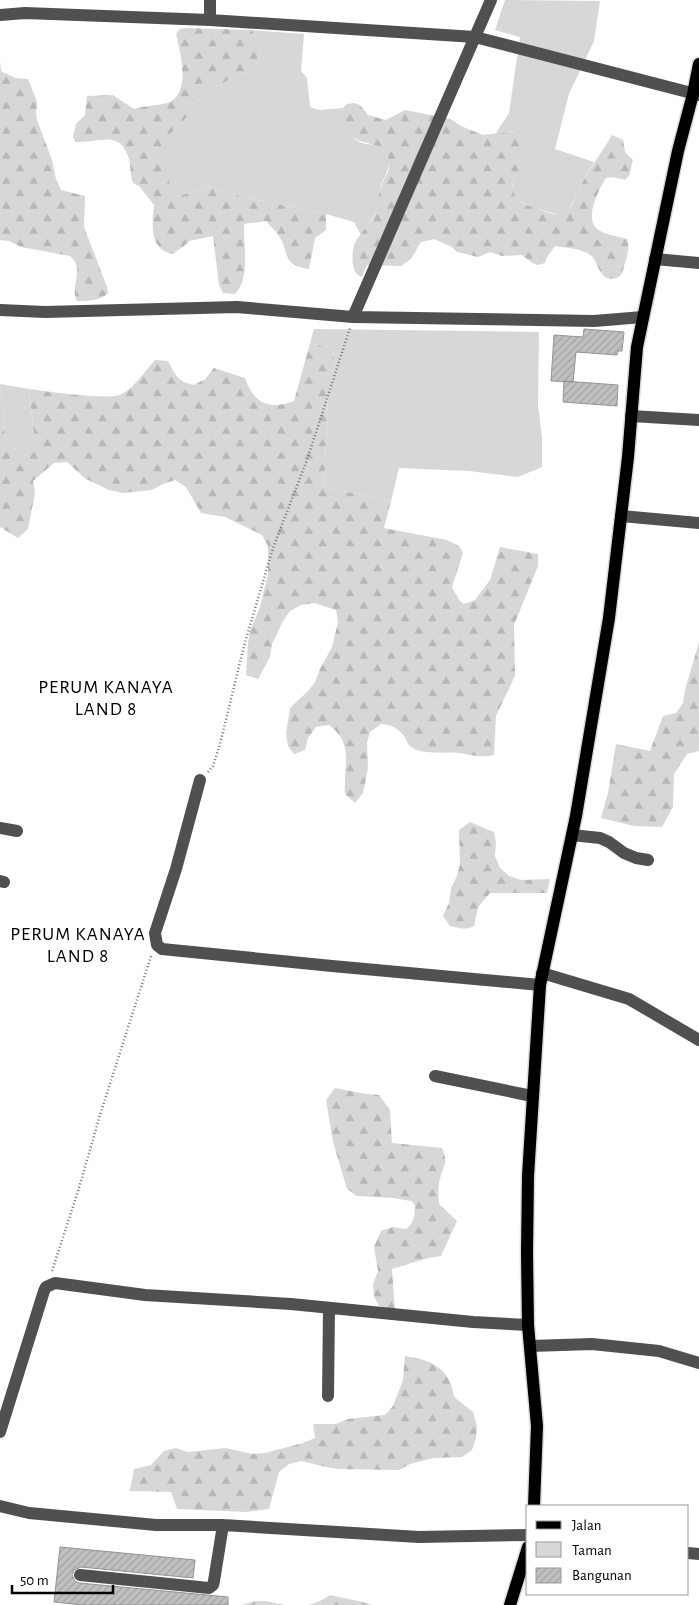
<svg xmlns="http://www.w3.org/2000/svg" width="699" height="1605" font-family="'Alegreya Sans',sans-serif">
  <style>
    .green { fill: #d7d7d7 }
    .forest { fill: url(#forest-firs) }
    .building { fill: url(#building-hatch); stroke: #949494 }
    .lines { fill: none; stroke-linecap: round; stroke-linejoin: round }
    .major-casing { stroke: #dbdbdb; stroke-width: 15 }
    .path { stroke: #727272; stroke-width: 2.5; stroke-dasharray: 1 2.5; stroke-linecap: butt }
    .minor { stroke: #505050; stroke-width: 12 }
    .major { stroke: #000; stroke-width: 12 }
    .labels { text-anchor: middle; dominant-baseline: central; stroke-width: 4; stroke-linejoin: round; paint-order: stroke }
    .neighbourhood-label { font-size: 19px; letter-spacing: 1px; fill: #000; stroke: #fff }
  </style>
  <defs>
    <pattern id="forest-firs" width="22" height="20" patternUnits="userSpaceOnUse" patternTransform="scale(1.25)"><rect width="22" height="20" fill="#d7d7d7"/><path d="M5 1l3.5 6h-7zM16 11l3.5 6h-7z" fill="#b7b7b7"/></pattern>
    <pattern id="building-hatch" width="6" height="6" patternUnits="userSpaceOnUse" patternTransform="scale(1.25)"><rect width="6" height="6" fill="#c0c0c0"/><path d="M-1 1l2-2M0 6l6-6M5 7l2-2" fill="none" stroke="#a3a3a3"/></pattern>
  </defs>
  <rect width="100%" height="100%" fill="#fff"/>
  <path class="green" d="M505 0 600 1 594 41 569 94 555 149 594 162 580 187 569 210 565 214 559 215 528 206 517 199 513 193 512 187 517 173V131L496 133 509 113 520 37 495 30Z
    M252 30 304 34 301 71 307 78 310 107 319 110 343 108C345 124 347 140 366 144 373 145 379 144 384 149 395 161 386 173 381 185 379 191 380 198 378 204 375 216 368 225 361 235L354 222 326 214 247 198 210 187 171 198 164 139 188 116 193 104 213 88 237 76 250 72 257 63 261 50Z
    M314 329 539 332 538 405 542 438V467L518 477 469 471 399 468 391 501 324 487 328 394 335 371 333 348 310 343Z
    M0 384 29 389 34 436 30 449H15L5 438 3 403Z"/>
  <path class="forest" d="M185 28 252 30 261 50 257 63 250 72 237 76 213 88 193 104 188 116 165 139 171 198 210 187 247 198 326 214V230L315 238 309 269C281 265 290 253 279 236 276 231 270 226 266 221L244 224C243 243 251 279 235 294L223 293 219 285 213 236 189 241 184 246 173 254C149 250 152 224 154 205L139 186 133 183C130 175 131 167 129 159 120 129 100 143 76 142L73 137 76 124 85 115 87 96 113 95 134 109C143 106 163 105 170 102 191 90 180 52 176 34L180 29Z
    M0 60 1 71 15 78 28 79 37 102 36 115 37 120 52 160 56 179 61 190 85 196 84 227 107 287 108 293C100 301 88 301 77 301 69 286 86 270 70 256L21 247 9 241 0 240Z
    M354 103 360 105 368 115 386 120 405 110 451 119 461 126 483 135 517 131 528 138V146L512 186C514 198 521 204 532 207 541 209 554 217 563 214 569 212 572 206 574 200 584 176 599 157 612 135L623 140 625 152 633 160 629 176 625 180 613 177 606 178C599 189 584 218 597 229 605 235 618 236 627 239 630 248 627 257 624 266 623 272 621 277 616 278 598 283 600 261 589 254 579 248 566 248 555 246L547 257 545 263 538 265 532 263 522 255 502 256 490 252 478 257 457 252 452 247 434 239 421 242 411 259 401 266 367 265 362 277C360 276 357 275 356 273 351 267 352 249 355 243 359 234 368 227 373 218 379 207 377 195 382 184 384 178 389 173 389 167 392 138 363 149 349 134 343 128 344 116 343 108L347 104Z
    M310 343 333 348 335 371 328 394 324 487 391 501 384 528 447 540 459 546 463 553 452 587 459 600 464 604 475 600 490 580 500 547 538 554V566L514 625 515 676 496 716 494 755C481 758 472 755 459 753 446 751 421 756 410 746 407 743 406 738 404 736 397 727 391 725 381 724L370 732 367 743 368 768 363 793 355 803 345 794C343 767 355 744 329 725L316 727 308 738 305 750 294 754 288 746 286 733 290 708 308 691 315 682 320 669 332 647 338 622 336 610 314 603 301 605 290 611 283 621 272 644 270 657 258 679 246 675 248 643 250 631 260 607 268 574V546L262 535 225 517 201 513 186 487 175 480 163 484 152 490 123 493 109 490 86 479 67 462 54 463 33 481 35 493 28 529 18 538 0 527V384L3 403 5 438 15 449H29L34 436 29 389C46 391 109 401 122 394 135 387 145 371 155 360L168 361C176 376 177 381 194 385L205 379 214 368 245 378C254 404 269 410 294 401Z
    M699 642V751L687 754 674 774 673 807 662 827 634 826 601 818 608 793 616 744 650 751 663 716 676 713 683 703 685 690Z
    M470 822 494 832 496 843 495 856 500 868 509 876 521 880 550 879 547 893H490L478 907 474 926C465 931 460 928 450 926L443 916 449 903 451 888 457 876 460 864 459 830Z
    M335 1088 366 1094 379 1095 390 1110 392 1143 442 1148C449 1164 443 1165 440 1179 437 1187 439 1196 439 1204L457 1221 441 1256 428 1258 392 1269 395 1310 379 1306 374 1296 373 1284 378 1271 374 1247 381 1231 393 1227 406 1229C414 1223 415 1215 415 1205L411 1201 393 1198 357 1196 347 1189 333 1142 326 1100Z
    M405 1356C432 1360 450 1368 454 1397L473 1412 477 1426 476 1438 472 1450 462 1457 434 1458 410 1464 399 1470 339 1469 326 1467 301 1461 289 1464 279 1472 269 1509 246 1512 177 1509 171 1492 130 1491 134 1469 151 1465 164 1451 176 1448 188 1452 226 1448 252 1454 265 1453 303 1443 315 1438 313 1424H336L348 1419 385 1415 393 1406 403 1380Z
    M330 1595 367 1603 372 1605H309L320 1601Z
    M254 1601H266L284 1605H242Z"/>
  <path class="building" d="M584 329 624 332 622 351H618L617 355 576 352 573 382 551 381 554 335 583 337Z
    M564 381 618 385 617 406 563 402Z
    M60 1547 195 1560 193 1578 81 1567 74 1570 72 1575 75 1581 79 1583 228 1597V1605H83L54 1602Z"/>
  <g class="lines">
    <defs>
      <path id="major" d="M534 1506 537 1426 528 1325 527 1253 528 1176 540 985 576 816 609 618 628 457 637 347 678 151 693 94 699 64
        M510 1605 528 1547"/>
    </defs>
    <use href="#major" class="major-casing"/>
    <path class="path" d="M208 772 213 766 220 744 244 646 273 548 307 460 350 328
      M52 1271 79 1188 100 1115 151 956"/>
    <path class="minor" d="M0 15 25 13 210 20 475 37 699 95
      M210 20V0
      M655 259 699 263
      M0 310 45 312 237 307 353 317 594 321 643 317
      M353 317 491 0
      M631 416 699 420
      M621 516 699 523
      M200 780 176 869 155 933 157 945 162 949 332 966 540 985
      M0 828 17 831
      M572 835 600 838 609 842 624 853 636 858 648 860
      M0 881 4 882
      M542 973 629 999 699 1040
      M435 1076 532 1096
      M531 1346 592 1344 659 1351 699 1363
      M328 1396 329 1308
      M0 1432 44 1291 46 1287 55 1283 145 1295 291 1304 473 1322 528 1325
      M0 1506 29 1513 156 1525H223L419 1537 528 1535
      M688 1553 699 1554
      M80 1575 209 1588 213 1585 214 1581 223 1525"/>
    <use href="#major" class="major"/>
  </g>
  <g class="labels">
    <g class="neighbourhood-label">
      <text x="106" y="687">PERUM KANAYA<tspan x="106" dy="22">LAND 8</tspan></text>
      <text x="78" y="934">PERUM KANAYA<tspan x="78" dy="22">LAND 8</tspan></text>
    </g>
  </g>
  <rect x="526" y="1505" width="162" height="90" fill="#ffffff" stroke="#999999"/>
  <rect x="536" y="1521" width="25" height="8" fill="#000000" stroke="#999999"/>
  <text x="572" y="1530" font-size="15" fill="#000000">Jalan</text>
  <rect x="536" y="1542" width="25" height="15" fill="#d7d7d7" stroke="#999999"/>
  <text x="572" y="1555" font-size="15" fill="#000000">Taman</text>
  <rect x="536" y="1568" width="25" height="15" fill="url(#building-hatch)" stroke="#999999"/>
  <text x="572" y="1580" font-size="15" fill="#000000">Bangunan</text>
  <path d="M12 1585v8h101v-8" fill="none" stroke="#000000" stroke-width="2.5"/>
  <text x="20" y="1585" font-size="15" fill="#000000" stroke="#ffffff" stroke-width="4" paint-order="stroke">50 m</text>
</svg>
